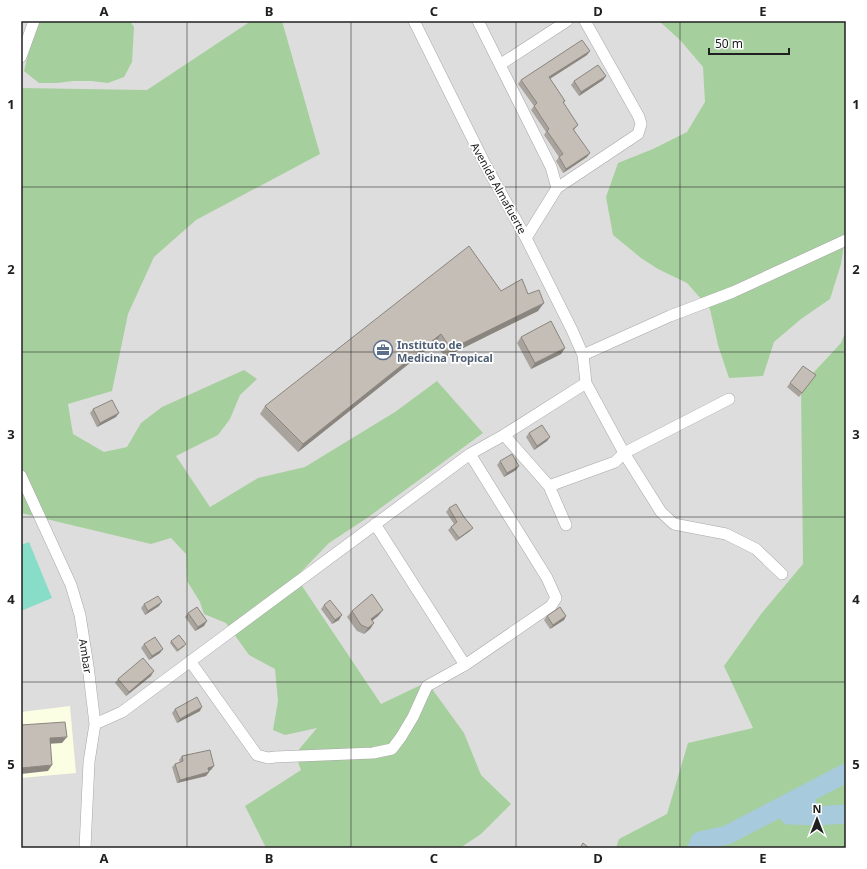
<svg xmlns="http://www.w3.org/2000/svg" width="867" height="869" font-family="'Noto Sans',sans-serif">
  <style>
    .residential { fill: #dedddd }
    .education { fill: #fbfee2 }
    .forest { fill: #a5cf9c }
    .pitch { fill: #87ddc7 }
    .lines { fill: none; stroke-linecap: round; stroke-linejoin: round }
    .river { stroke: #a8cadd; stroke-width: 19 }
    .street-casing { stroke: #a7a7a7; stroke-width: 12 }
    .street { stroke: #fff; stroke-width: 11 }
    .wall { fill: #a9a39d }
    .shaded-wall { fill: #8a857f }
    .building { fill: #c5beb6; stroke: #8a857f }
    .grid { fill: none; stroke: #202020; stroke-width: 1; stroke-opacity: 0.55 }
    .labels { text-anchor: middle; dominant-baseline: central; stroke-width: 3.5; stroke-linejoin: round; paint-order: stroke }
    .street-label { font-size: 11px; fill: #202020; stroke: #fff }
    .service-label { font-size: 11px; font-weight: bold; fill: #4e5e75; stroke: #fff; text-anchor: start }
    .neatline { fill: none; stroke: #202020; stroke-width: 1.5 }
    .grid-label { font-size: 13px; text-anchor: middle; font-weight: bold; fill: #202020 }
  </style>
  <rect width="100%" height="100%" fill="#f0eee7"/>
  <path class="residential" d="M21 21H846V848H21Z"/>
  <path class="education" d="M70 706 76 773 21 778V712Z"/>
  <path class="forest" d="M36 21H130L134 27 132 62 124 77 108 83 91 81H73L57 83H39L24 71Z
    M251 21H282L320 154 196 220 154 257 128 314 112 391 68 404 73 434 104 452 127 447 141 423 162 407 244 370 257 379 240 395 230 419 218 435 176 456 210 507 258 478 305 467 395 412 437 381 483 433 367 518 329 543 296 577 381 704 427 682 464 733 481 775 511 804 481 834 460 848H266L245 806 301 770 295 754 317 728 285 735 273 730 278 701 275 669 249 655 226 623 204 614 200 602 187 581 186 554 171 538 151 544 21 513V88L147 90Z
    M659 21H846V230L841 264 830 299 801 319 774 342 763 376 729 378 718 345 710 309 687 283 658 269 641 258 613 235 606 197 618 163 653 149 687 132 705 102 703 67 680 40Z
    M846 331V848H616L619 839 667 814 688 743 753 728 724 666 761 614 803 564 801 386 841 343Z"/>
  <path class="pitch" d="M29 542 52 598 21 611V545Z"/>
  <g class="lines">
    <path class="river" d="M807 803 789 815 816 816 846 814
      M697 848 700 841 727 835 846 773"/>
    <defs>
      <path id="street" d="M478 21 551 167 557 188 526 238
        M21 57 34 21
        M501 64 567 21
        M557 188 638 134 641 124 639 117 585 21
        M583 355 670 316 733 292 846 240
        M586 383 624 453 661 512 674 524 726 534 756 549 782 574
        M504 435 549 486 566 525
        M21 476 71 585 80 615 88 666 95 724 89 762 85 848
        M549 486 615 462 624 453 729 399
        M375 524 465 665
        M190 661 257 755 268 758 275 757 373 753 392 749 401 737 413 717 427 686 465 665 551 606 556 598 547 578 470 454
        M95 724 122 712 470 454 504 435 586 383 583 355 572 330 526 238 485 164 414 21"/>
    </defs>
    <use href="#street" class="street-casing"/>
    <use href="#street" class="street"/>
  </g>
  <path class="wall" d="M587 55 550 79 565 101 563 103 578 125 574 130 587 157 563 173 556 161 559 157 544 135 546 132 531 110 534 106 518 84 521 80Z
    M606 76 603 80 579 96 571 85 574 81Z
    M501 291 528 294 538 311 445 357 435 343 298 452 260 414 265 406Z
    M521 337 565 348 561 354 531 369 517 343Z
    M813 379 799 397 787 387 790 383Z
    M93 409 116 417 97 427 90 413Z
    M529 433 550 437 547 441 534 450 526 437Z
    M500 461 516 470 504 477 497 465Z
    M449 508 470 531 456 541 448 530 454 524 446 512Z
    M144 604 159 606 145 615 141 608Z
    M324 605 339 620 332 624 321 609Z
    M383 610 378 616 372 621 374 623 370 629 364 634 357 631 347 617 352 611Z
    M188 613 204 626 195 631 185 617Z
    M547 616H566L564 620 550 629 544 620Z
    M171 641 185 646 177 652 170 643Z
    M144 644 160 653 149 660 141 648Z
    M151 676 126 696 115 683 118 679Z
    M175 709 200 711 177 723 172 713Z
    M182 756 211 770 209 771V772L206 776 177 783 172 767 175 764 180 762 179 760Z"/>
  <path class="shaded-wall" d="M590 51 587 55 546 81 549 77Z
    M606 76 603 80 579 96 581 92Z
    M590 153 587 157 563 173 566 169Z
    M544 303 538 311 445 357 451 349Z
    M441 334 435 343 298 452 303 444Z
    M565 348 561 354 531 369 535 363Z
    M119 413 116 417 97 427 100 423Z
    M550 437 547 441 534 450 537 446Z
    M519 466 516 470 504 477 507 473Z
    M473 528 470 531 456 541 459 538Z
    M162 602 159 606 145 615 148 611Z
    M383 610 378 616 367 625 371 619Z
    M342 615 339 620 332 624 335 620Z
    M566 616 564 620 550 629 553 625Z
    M207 621 204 626 195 631 198 627Z
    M374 623 370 629 364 634 368 628Z
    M163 649 160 653 149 660 152 656Z
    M154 671 151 676 126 696 129 692Z
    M202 707 200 711 177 723 180 719Z
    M67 737 62 743 46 744 50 738Z
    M52 765 48 771 21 774V768Z
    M214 766 211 770 205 772 208 768Z
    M209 772 206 776 177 783 180 780Z"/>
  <path class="building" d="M582 40 590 51 549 77 565 101 563 102 578 125 573 129 590 153 566 169 559 157 563 154 547 131 549 129 534 106 537 103 521 80Z
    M598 65 606 76 581 92 574 81Z
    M469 246 501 291 522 279 528 294 539 290 544 303 451 349 441 334 303 444 265 406Z
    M551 321 565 348 535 363 521 337Z
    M803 366 816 375 802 393 790 383Z
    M112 400 119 413 100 423 93 409Z
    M542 425 550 437 537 446 529 433Z
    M512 454 519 466 507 473 500 461Z
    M456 504 464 517 473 528 459 538 451 527 457 522 449 508Z
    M372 594 383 610 371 619 374 623 368 628 361 625 352 611Z
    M158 596 162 602 148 611 144 604Z
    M330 600 342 615 335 620 324 605Z
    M197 607 207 621 198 627 188 613Z
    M560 607 566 616 553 625 547 616Z
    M179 635 186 644 178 650 171 641Z
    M155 637 163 649 152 656 144 644Z
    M143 658 154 671 129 692 118 679Z
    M197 697 202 707 180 719 175 709Z
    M65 722 67 737 50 738 52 765 21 768V725Z
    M210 750 214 766 208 768 209 772 180 780 175 764 183 761 182 756Z
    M583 843 589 848H580Z"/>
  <path class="grid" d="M187 21V848M351 21V848M516 21V848M680 21V848M21 187H846M21 352H846M21 517H846M21 682H846"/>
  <defs>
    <symbol id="office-ring" viewBox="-11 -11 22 22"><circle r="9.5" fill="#fff" stroke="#5c6f8a" stroke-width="1.5"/><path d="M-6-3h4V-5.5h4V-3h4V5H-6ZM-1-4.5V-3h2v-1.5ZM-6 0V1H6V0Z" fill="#5c6f8a"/></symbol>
  </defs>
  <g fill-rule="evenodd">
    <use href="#office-ring" x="372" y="339" width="22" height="22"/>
  </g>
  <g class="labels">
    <g class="street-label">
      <text transform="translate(499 188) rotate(61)">Avenida Almafuerte</text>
      <text transform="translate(86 656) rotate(81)">Ambar</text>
    </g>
    <g class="service-label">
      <text x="397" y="344">Instituto de<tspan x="397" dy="13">Medicina Tropical</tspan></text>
    </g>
  </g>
  <rect width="867" height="869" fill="none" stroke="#ffffff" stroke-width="44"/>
  <g transform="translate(817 819)" stroke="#ffffff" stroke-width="3" paint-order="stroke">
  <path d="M0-3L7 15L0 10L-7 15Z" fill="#202020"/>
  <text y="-6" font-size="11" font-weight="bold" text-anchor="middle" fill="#202020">N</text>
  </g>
  <path d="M709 48v6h80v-6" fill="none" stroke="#202020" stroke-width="2"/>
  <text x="715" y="48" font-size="12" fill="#202020" stroke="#ffffff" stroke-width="3" paint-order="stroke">50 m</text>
  <rect x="22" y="22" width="823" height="825" class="neatline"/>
  <g class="grid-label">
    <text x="104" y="16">A</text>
    <text x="269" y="16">B</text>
    <text x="434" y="16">C</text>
    <text x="598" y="16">D</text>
    <text x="763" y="16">E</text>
    <text x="11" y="109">1</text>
    <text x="856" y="109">1</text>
    <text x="11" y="274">2</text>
    <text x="856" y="274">2</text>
    <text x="11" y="439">3</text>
    <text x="856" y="439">3</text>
    <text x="11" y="604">4</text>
    <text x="856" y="604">4</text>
    <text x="11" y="769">5</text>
    <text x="856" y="769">5</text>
    <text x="104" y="863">A</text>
    <text x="269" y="863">B</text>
    <text x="434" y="863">C</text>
    <text x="598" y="863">D</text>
    <text x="763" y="863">E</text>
  </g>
</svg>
